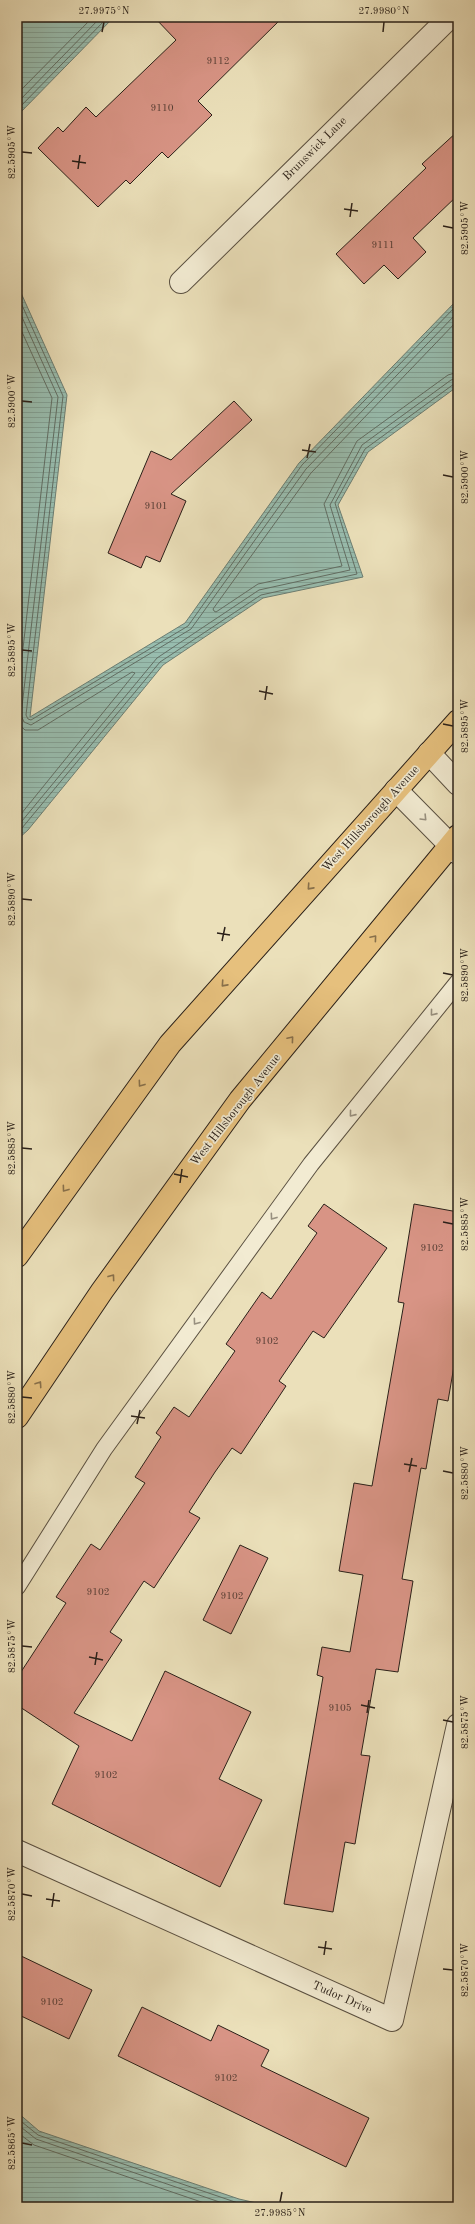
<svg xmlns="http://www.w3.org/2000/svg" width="475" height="2224" font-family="'Old Standard TT',serif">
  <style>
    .water { fill: url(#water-rules); stroke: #6c7e73 }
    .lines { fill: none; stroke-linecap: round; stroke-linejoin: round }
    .shore { stroke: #616e64; stroke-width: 1 }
    .building { fill: #d89485; stroke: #2a2019 }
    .service-casing { stroke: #5a5041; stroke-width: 18 }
    .minor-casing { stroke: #5a5041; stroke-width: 24 }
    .primary-casing { stroke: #2a2019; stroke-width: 24 }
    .service { stroke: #f2ebd2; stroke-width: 16 }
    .minor { stroke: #f2ebd2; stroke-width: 22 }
    .primary { stroke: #e6c07d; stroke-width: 22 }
    .oneway { stroke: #98907f }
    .oneway2 { stroke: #88704b }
    .ticks { fill: none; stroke: #2a2019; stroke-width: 1.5 }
    .labels { text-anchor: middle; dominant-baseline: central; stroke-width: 3.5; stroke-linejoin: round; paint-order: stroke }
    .number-label { font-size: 10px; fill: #563d34 }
    .street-label { font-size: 12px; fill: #2a2019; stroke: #f2ebd2 }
    .neatline { fill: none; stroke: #2a2019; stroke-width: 1.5 }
    .ticks-label { font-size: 10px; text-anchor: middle; fill: #2a2019 }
  </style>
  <defs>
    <pattern id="water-rules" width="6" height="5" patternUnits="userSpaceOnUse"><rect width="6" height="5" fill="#98bdaf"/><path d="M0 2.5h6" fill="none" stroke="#83a296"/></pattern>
  </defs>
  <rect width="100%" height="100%" fill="#ebe0ba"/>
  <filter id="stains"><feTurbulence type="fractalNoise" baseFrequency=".005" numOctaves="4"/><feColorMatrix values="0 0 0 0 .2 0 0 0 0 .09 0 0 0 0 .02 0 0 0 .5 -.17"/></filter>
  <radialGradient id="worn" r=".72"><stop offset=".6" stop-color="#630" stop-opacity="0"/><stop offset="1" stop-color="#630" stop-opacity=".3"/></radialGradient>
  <path class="water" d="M17 17H114L17 116Z
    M17 284 67 395 30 717 185 623 299 463 458 299V386L368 452 338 505 363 577 263 598 163 665 28 830 17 840Z
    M17 2112 39 2131 239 2199 274 2207H17Z
    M458 2202V2207H421Z"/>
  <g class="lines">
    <path class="shore" d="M17 94 93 17
      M17 103 101 17
      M17 110 108 17
      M17 294 63 396 26 715 28 719 31 720 188 626 302 465 458 304
      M17 306 58 397 21 715 24 722 31 725 191 629 306 469 458 312
      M458 320 311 473 213 609 214 611 216 612 258 584 342 566 324 504 357 441 448 375 458 372
      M17 321 52 398 17 700
      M17 723 25 730H38L132 672 135 673 17 819
      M17 827 157 658 259 590 350 570 330 505 362 445 451 380 458 378
      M17 834 160 662 261 595 357 574 335 503 365 449 454 384H458
      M17 2118 38 2135 238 2203 256 2207
      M17 2124 36 2139 234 2207
      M17 2132 34 2145 216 2207"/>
  </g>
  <path class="building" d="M154 17H283L198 101 212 115 168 158 162 152 130 184 126 180 98 207 38 148 58 127 63 132 86 107 96 117 176 40Z
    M458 131V195L413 238 426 252 398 279 384 265 364 284 336 254 426 168 422 164Z
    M234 401 252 420 171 494 186 501 160 562 146 556 141 568 108 553 151 451 171 460Z
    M324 1204 387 1248 324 1338 313 1331 279 1381 286 1386 241 1454 232 1448 215 1472 189 1512 200 1518 154 1588 144 1581 110 1632 122 1640 74 1713 132 1741 165 1671 251 1712 219 1779 262 1800 220 1887 52 1804 79 1746 17 1705V1678L66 1603 56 1597 91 1544 100 1550 145 1483 135 1477 161 1437 156 1433 174 1407 189 1417 235 1351 226 1344 262 1292 271 1299 317 1233 308 1226Z
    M414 1204 458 1212V1287L454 1312 458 1313V1366H454L448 1401 438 1399 426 1469 421 1468 402 1579 413 1581 398 1672 376 1669 361 1755 370 1756 361 1808 355 1844 345 1842 333 1912 284 1904 323 1677 317 1675 322 1647 350 1652 363 1575 339 1571 354 1483 372 1486 404 1303 398 1302Z
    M240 1545 268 1558 231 1634 203 1620Z
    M17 1954 92 1990 69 2039 17 2014Z
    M142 2007 211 2041 218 2025 269 2050 261 2066 369 2118 346 2167 118 2056Z"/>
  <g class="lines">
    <defs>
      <path id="service" d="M17 1587 104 1449 311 1164 458 982"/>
      <path id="minor" d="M181 282 450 17
        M429 753 458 784
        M396 790 458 853
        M17 1851 392 2020 458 1725"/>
      <path id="primary" d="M17 1256 170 1044 458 721
        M17 1417 102 1291 240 1100 458 836"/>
    </defs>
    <use href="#service" class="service-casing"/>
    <use href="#minor" class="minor-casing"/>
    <use href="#primary" class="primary-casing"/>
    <use href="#service" class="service"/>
    <use href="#minor" class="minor"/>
    <use href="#primary" class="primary"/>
  </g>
  <defs><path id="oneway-chevron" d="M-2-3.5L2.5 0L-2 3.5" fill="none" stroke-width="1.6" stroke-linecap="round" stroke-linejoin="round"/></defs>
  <g class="oneway">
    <use href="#oneway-chevron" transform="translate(424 818) rotate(46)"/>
    <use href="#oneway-chevron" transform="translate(433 1013) rotate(129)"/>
    <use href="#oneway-chevron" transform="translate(352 1114) rotate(129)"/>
    <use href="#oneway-chevron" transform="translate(273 1217) rotate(126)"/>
    <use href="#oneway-chevron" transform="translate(196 1322) rotate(126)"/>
  </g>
  <g class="oneway2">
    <use href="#oneway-chevron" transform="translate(310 887) rotate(132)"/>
    <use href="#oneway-chevron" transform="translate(374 938) rotate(-50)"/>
    <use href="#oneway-chevron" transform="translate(224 984) rotate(132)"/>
    <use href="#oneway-chevron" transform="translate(291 1039) rotate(-50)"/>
    <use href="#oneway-chevron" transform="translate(141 1084) rotate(126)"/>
    <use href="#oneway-chevron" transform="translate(65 1189) rotate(126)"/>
    <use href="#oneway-chevron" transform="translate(112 1277) rotate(-54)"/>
    <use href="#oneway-chevron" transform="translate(39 1384) rotate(-56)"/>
  </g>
  <path class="ticks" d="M102 32 104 22M383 32 384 22M22 152 32 153M72 161 86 163M78 169 80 155M344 209 358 211M350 217 352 203M443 226 453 228M22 401 32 402M302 450 316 452M307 458 310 444M443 475 453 477M22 650 32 651M259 691 273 694M265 700 267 686M443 724 453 726M22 899 32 900M217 933 230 935M222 941 225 927M443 973 453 975M22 1148 32 1149M174 1174 188 1177M180 1183 182 1169M443 1222 453 1224M22 1397 32 1398M131 1416 145 1418M137 1424 140 1410M404 1464 417 1466M443 1471 453 1473M409 1472 412 1458M22 1646 32 1647M89 1657 103 1660M95 1665 97 1652M361 1705 375 1708M367 1713 369 1700M443 1720 453 1722M22 1894 32 1896M46 1899 60 1901M52 1907 54 1893M318 1947 332 1949M324 1955 326 1941M443 1969 453 1970M22 2143 32 2145M280 2202 282 2192"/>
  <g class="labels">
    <g class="number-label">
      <text x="218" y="61">9112</text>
      <text x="162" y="108">9110</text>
      <text x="383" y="245">9111</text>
      <text x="156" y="506">9101</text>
      <text x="432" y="1248">9102</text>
      <text x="267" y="1341">9102</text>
      <text x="98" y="1592">9102</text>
      <text x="232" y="1596">9102</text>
      <text x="340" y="1708">9105</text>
      <text x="106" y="1775">9102</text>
      <text x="52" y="2002">9102</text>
      <text x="226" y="2078">9102</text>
    </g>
    <g class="street-label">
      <text transform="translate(315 149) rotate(-45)">Brunswick Lane</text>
      <text transform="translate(371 819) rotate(-48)">West Hillsborough Avenue</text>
      <text transform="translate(236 1110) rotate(-52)">West Hillsborough Avenue</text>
      <text transform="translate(342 1998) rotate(24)">Tudor Drive</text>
    </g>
  </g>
  <rect width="475" height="2224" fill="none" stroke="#ebe0ba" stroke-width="44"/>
  <rect x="22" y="22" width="431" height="2180" class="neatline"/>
  <g class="ticks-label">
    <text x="104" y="14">27.9975°N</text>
    <text x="384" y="14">27.9980°N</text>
    <text transform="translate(11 152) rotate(-90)" y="4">82.5905°W</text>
    <text transform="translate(464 228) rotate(-90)" y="4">82.5905°W</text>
    <text transform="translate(11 401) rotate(-90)" y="4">82.5900°W</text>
    <text transform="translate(464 477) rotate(-90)" y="4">82.5900°W</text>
    <text transform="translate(11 650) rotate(-90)" y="4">82.5895°W</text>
    <text transform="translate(464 726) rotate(-90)" y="4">82.5895°W</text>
    <text transform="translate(11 899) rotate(-90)" y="4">82.5890°W</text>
    <text transform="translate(464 975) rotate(-90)" y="4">82.5890°W</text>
    <text transform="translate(11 1148) rotate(-90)" y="4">82.5885°W</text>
    <text transform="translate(464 1224) rotate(-90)" y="4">82.5885°W</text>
    <text transform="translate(11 1397) rotate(-90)" y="4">82.5880°W</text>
    <text transform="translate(464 1473) rotate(-90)" y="4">82.5880°W</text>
    <text transform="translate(11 1646) rotate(-90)" y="4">82.5875°W</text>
    <text transform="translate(464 1722) rotate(-90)" y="4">82.5875°W</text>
    <text transform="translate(11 1894) rotate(-90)" y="4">82.5870°W</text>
    <text transform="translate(464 1970) rotate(-90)" y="4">82.5870°W</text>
    <text transform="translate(11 2143) rotate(-90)" y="4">82.5865°W</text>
    <text x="280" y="2216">27.9985°N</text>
  </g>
  <rect width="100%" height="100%" filter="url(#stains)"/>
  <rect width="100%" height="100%" fill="url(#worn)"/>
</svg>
